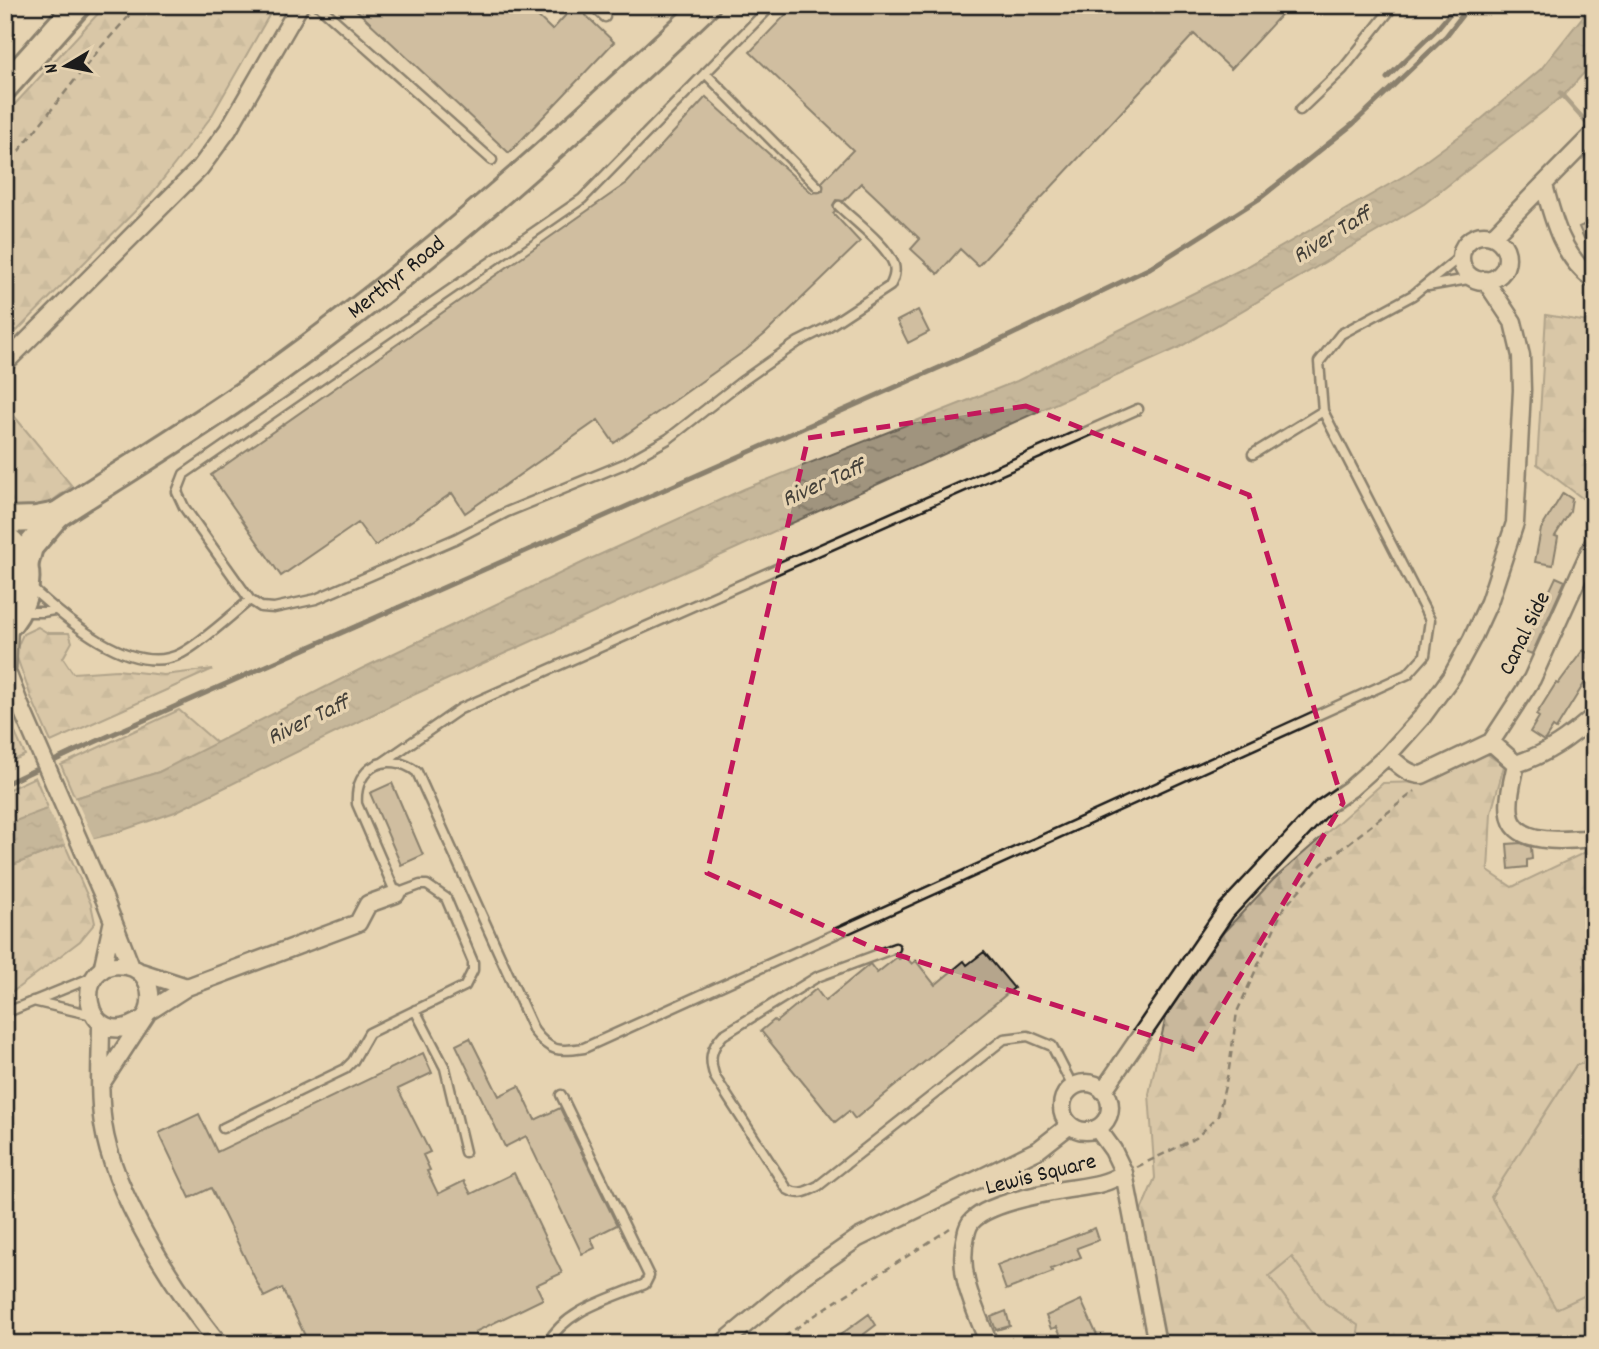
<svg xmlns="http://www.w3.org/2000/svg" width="1599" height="1349" font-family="Dekko,sans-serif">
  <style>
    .grass { fill: #c9b89c; stroke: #726a5c; stroke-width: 2 }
    .forest { fill: url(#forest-firs); stroke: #726a5c; stroke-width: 2 }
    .water { fill: url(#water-ripples); stroke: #6b6457; stroke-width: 2 }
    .pier { fill: #e6d3b1 }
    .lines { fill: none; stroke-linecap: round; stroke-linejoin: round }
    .stream { stroke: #6b6457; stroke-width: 5 }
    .building { fill: #b5a58c; stroke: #1c1c1c; stroke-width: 2 }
    .service-casing { stroke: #1c1c1c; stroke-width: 13 }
    .minor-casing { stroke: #1c1c1c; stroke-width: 21 }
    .primary-casing { stroke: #1c1c1c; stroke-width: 30 }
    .trunk-casing { stroke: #1c1c1c; stroke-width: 30 }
    .path { stroke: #1c1c1c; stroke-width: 2.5; stroke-dasharray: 7 5; stroke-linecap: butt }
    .service { stroke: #e6d3b1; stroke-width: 8 }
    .minor { stroke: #e6d3b1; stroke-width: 16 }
    .primary { stroke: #e6d3b1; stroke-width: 24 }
    .trunk { stroke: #e6d3b1; stroke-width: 24 }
    .rail { stroke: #1c1c1c; stroke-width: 5 }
    .minor-bridge-casing { stroke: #1c1c1c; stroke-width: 21; stroke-linecap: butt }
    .minor-bridge { stroke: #e6d3b1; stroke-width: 16 }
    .marked { fill: none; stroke: #c2185b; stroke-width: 5; stroke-dasharray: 14 9; stroke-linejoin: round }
    .labels { text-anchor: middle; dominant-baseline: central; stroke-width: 7; stroke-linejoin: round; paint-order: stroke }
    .street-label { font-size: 23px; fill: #1c1c1c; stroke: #e6d3b1 }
    .water-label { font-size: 24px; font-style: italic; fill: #444039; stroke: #e6d3b1 }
  </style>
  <defs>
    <pattern id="forest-firs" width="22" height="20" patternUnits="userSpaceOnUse" patternTransform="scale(1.75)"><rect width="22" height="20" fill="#c9b89c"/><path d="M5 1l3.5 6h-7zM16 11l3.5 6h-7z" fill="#ac9e86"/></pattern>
    <pattern id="water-ripples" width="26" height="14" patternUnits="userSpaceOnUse" patternTransform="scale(1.75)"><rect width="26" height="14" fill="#a0947e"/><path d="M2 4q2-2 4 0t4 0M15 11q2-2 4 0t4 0" fill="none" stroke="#827866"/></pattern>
  </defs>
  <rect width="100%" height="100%" fill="#e6d3b1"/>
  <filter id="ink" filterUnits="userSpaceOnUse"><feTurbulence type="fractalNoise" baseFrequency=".0143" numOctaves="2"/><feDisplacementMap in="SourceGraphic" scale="14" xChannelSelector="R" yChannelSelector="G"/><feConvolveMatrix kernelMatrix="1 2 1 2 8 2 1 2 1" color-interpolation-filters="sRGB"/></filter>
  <g filter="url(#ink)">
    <path class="grass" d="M5 557C14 575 13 590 5 608Z
      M1594 1061V1294H1588L1556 1310 1491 1197 1576 1065Z
      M1292 1257 1325 1303 1360 1326 1356 1344H1316V1339L1268 1275Z"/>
    <path class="forest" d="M106 5H275L211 117 150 196 5 343V115Z
      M1546 315 1594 323V507L1537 464Z
      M5 405 72 486 44 507 5 510Z
      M38 627 48 633H69L72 642 63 658 73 673 117 670 164 675 213 669 51 742 31 697 15 652 23 634Z
      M179 710 218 744 159 772 75 798 61 765Z
      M5 711 25 755 5 764Z
      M1487 754 1504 766 1491 813 1488 871 1512 887 1594 848V1061L1576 1065 1491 1197 1556 1309 1588 1294H1594V1344H1356L1359 1326 1325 1303 1292 1257 1269 1276 1316 1340V1344H1164L1140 1213 1155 1178 1149 1094 1166 1016 1222 934 1273 880 1383 783 1428 782Z
      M35 777 49 810 5 825V791Z
      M65 845 91 904 95 923 80 941 15 990 5 995V868Z"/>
    <path class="water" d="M1592 5H1594V62L1563 96 1424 204 1178 348 400 701 175 812 112 834 65 845 5 868V825L75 798 159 772 361 669 586 561 744 489 1017 381 1248 266 1409 173 1472 127 1541 69Z"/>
    <path class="pier" d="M74 795 95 841 67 848 47 807Z"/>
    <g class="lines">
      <path class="stream" d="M1560 93 1586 122"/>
    </g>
    <path class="building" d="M351 5H526L552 30 575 5 614 42 509 153Z
      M795 5H1290L1231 69 1194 34 978 266 960 249 938 274 911 249 920 239 861 183 844 201 836 200 833 205 835 211 833 213 860 242 765 334 746 350 614 443 598 420 465 513 452 493 375 546 358 523 281 576 211 475 627 183 706 97 812 193 823 191 822 182 853 150 750 52Z
      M1594 220V261L1579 227Z
      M918 310 929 332 908 343 897 321Z
      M1563 493 1572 499 1570 512 1555 536 1558 537 1553 565 1535 562 1541 529Z
      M1556 577 1565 581 1532 654 1522 650Z
      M1583 650 1594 657V673L1587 683 1585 682 1556 729 1553 727 1544 741 1530 732 1539 717 1536 715 1556 683 1558 684Z
      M392 783 423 855 401 865 370 793Z
      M1521 843 1531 847 1532 859 1527 860V867L1509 869 1507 844Z
      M984 952 1014 988 855 1119 849 1111 835 1122 761 1031 774 1020 776 1022 816 989 825 1001 870 964 877 973 897 957 899 959 905 956 912 964 916 961 935 985 964 961 967 965Z
      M470 1038 499 1096 519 1086 535 1120 560 1108 617 1225 591 1238 595 1248 582 1254 526 1136 505 1147 456 1045Z
      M423 1053 432 1073 398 1089 430 1152 423 1155 430 1170 427 1171 438 1194 464 1181 471 1194 514 1173 562 1273 536 1285 543 1299 475 1332 481 1344H309L282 1288 264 1297 211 1188 190 1198 159 1133 199 1114 217 1152Z
      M1095 1228 1099 1240 1077 1248 1081 1257 1051 1269 1053 1272 1006 1290 997 1265Z
      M1081 1300 1101 1344H1065L1057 1327 1051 1329 1046 1316Z
      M1006 1311 1010 1326 996 1330 991 1317Z
      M869 1314 876 1325 859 1338 864 1344H846L840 1335Z"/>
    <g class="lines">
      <defs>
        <path id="service" d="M318 5 492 160
          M592 5 605 17
          M772 5 582 199 184 474 177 492 184 507 250 600 261 607 274 608 316 599 455 539 507 512 624 464 668 439 741 382 798 342 826 328 890 286C894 279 896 273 894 265 887 245 854 221 839 206
          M705 73 818 187
          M1300 110 1343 69 1394 5
          M1428 286 1474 278
          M1253 454 1323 411
          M29 586C63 617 133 680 182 653 204 641 230 616 250 600
          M22 612H42L54 610
          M382 763 460 709 1138 409
          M895 948 817 977 723 1035C710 1049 709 1060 715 1077L787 1189C799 1196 806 1192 818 1186L1004 1039 1028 1036 1052 1046 1073 1087
          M33 1001 93 1015
          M415 1010 445 1068 465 1152
          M5 1013 93 977
          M223 1128 345 1069 353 1061 369 1033 465 986 473 970V962L446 898 427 885H420L396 894 357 804C354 766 388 750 417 772L534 1031C550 1052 559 1052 584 1048L1408 674 1425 655 1430 620 1323 411 1319 362 1341 334 1413 295 1461 256
          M547 1344C566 1309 611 1299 645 1284L649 1276 561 1095"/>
        <path id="minor" d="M1544 185C1553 220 1563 258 1594 280
          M1461 258a23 23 0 1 1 46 0a23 23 0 1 1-46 0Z
          M1493 236 1594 133
          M5 363 200 168 228 130 300 5
          M9 625 7 672 19 703
          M1491 742 1532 679 1594 542
          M1491 742 1516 764C1513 779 1507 799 1510 814 1514 847 1570 840 1594 838
          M1388 755C1398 764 1408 775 1422 775L1491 742
          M1516 764C1549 753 1568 739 1594 716
          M104 898 131 967
          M102 970 113 920
          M141 972 187 987
          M148 1012 187 987 358 923 368 904 396 894
          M101 1023C101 1056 98 1091 103 1124 114 1197 174 1287 219 1344
          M1062 1107a24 24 0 1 1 48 0a24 24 0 1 1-48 0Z
          M101 1084 148 1012C154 992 148 970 126 966 68 955 83 1058 141 1020
          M1103 1091 1226 911 1321 809 1350 789 1388 755 1422 717 1452 676 1472 639 1489 602 1515 523 1522 390 1521 356 1513 322 1485 280
          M1097 1128 1113 1150 1124 1173 1157 1344
          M722 1344 801 1278 858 1238 1038 1150 1070 1125
          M989 1344C975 1308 956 1274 966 1235 967 1230 968 1225 972 1221 987 1205 1031 1196 1052 1192 1079 1186 1101 1188 1124 1173"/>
        <g id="primary">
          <path d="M5 520 36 519 57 515"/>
          <path d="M5 537C12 543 19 550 23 559 32 582 22 612 5 628"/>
          <path id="s1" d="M25 566 30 547 57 515C129 468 205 423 275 372 429 261 569 135 707 5"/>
        </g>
        <path id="trunk" d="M5 87 78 5"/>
      </defs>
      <use href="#service" class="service-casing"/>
      <use href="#minor" class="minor-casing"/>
      <use href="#primary" class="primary-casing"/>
      <use href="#trunk" class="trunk-casing"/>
      <path class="path" d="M5 171 10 162 101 47 139 5
        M1137 1167 1196 1138 1218 1116 1229 1069 1237 1012 1283 909 1322 864 1415 791
        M775 1344C831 1301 892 1268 950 1228"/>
      <use href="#service" class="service"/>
      <use href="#minor" class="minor"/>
      <use href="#primary" class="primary"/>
      <use href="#trunk" class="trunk"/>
      <path class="rail" d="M1387 78 1437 29 1457 5
        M5 784 77 750 986 347 1150 268 1259 199 1353 124 1446 36 1470 5"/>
      <defs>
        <path id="minor-bridge" d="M19 703 104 898"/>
      </defs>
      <use href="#minor-bridge" class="minor-bridge-casing"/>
      <use href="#minor-bridge" class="minor-bridge"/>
    </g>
  </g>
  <path d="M0 0H1599V1349H0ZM1026 406 1249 495 1343 803 1196 1050 867 945 707 873 808 438Z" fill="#e6d3b1" fill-opacity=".55" fill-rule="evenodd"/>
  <path class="marked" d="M1026 406 1249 495 1343 803 1196 1050 867 945 707 873 808 438Z"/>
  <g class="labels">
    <g class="street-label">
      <text stroke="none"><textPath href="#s1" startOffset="476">Merthyr Road</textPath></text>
      <text transform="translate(1526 634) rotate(-64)">Canal Side</text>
      <text transform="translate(1041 1176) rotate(-14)">Lewis Square</text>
    </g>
    <g class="water-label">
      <text transform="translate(1333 236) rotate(-32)">River Taff</text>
      <text transform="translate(824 484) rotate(-24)">River Taff</text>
      <text transform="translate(309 721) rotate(-26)">River Taff</text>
    </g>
  </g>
  <rect width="1599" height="1349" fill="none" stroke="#e6d3b1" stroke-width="28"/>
  <rect x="14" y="14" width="1571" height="1321" fill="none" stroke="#1c1c1c" stroke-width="2.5" filter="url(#ink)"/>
  <g transform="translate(66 66) rotate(260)" stroke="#e6d3b1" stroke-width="5" paint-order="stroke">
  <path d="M0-5L12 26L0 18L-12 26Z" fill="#1c1c1c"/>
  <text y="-10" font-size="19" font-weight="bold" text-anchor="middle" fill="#1c1c1c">N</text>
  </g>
</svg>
